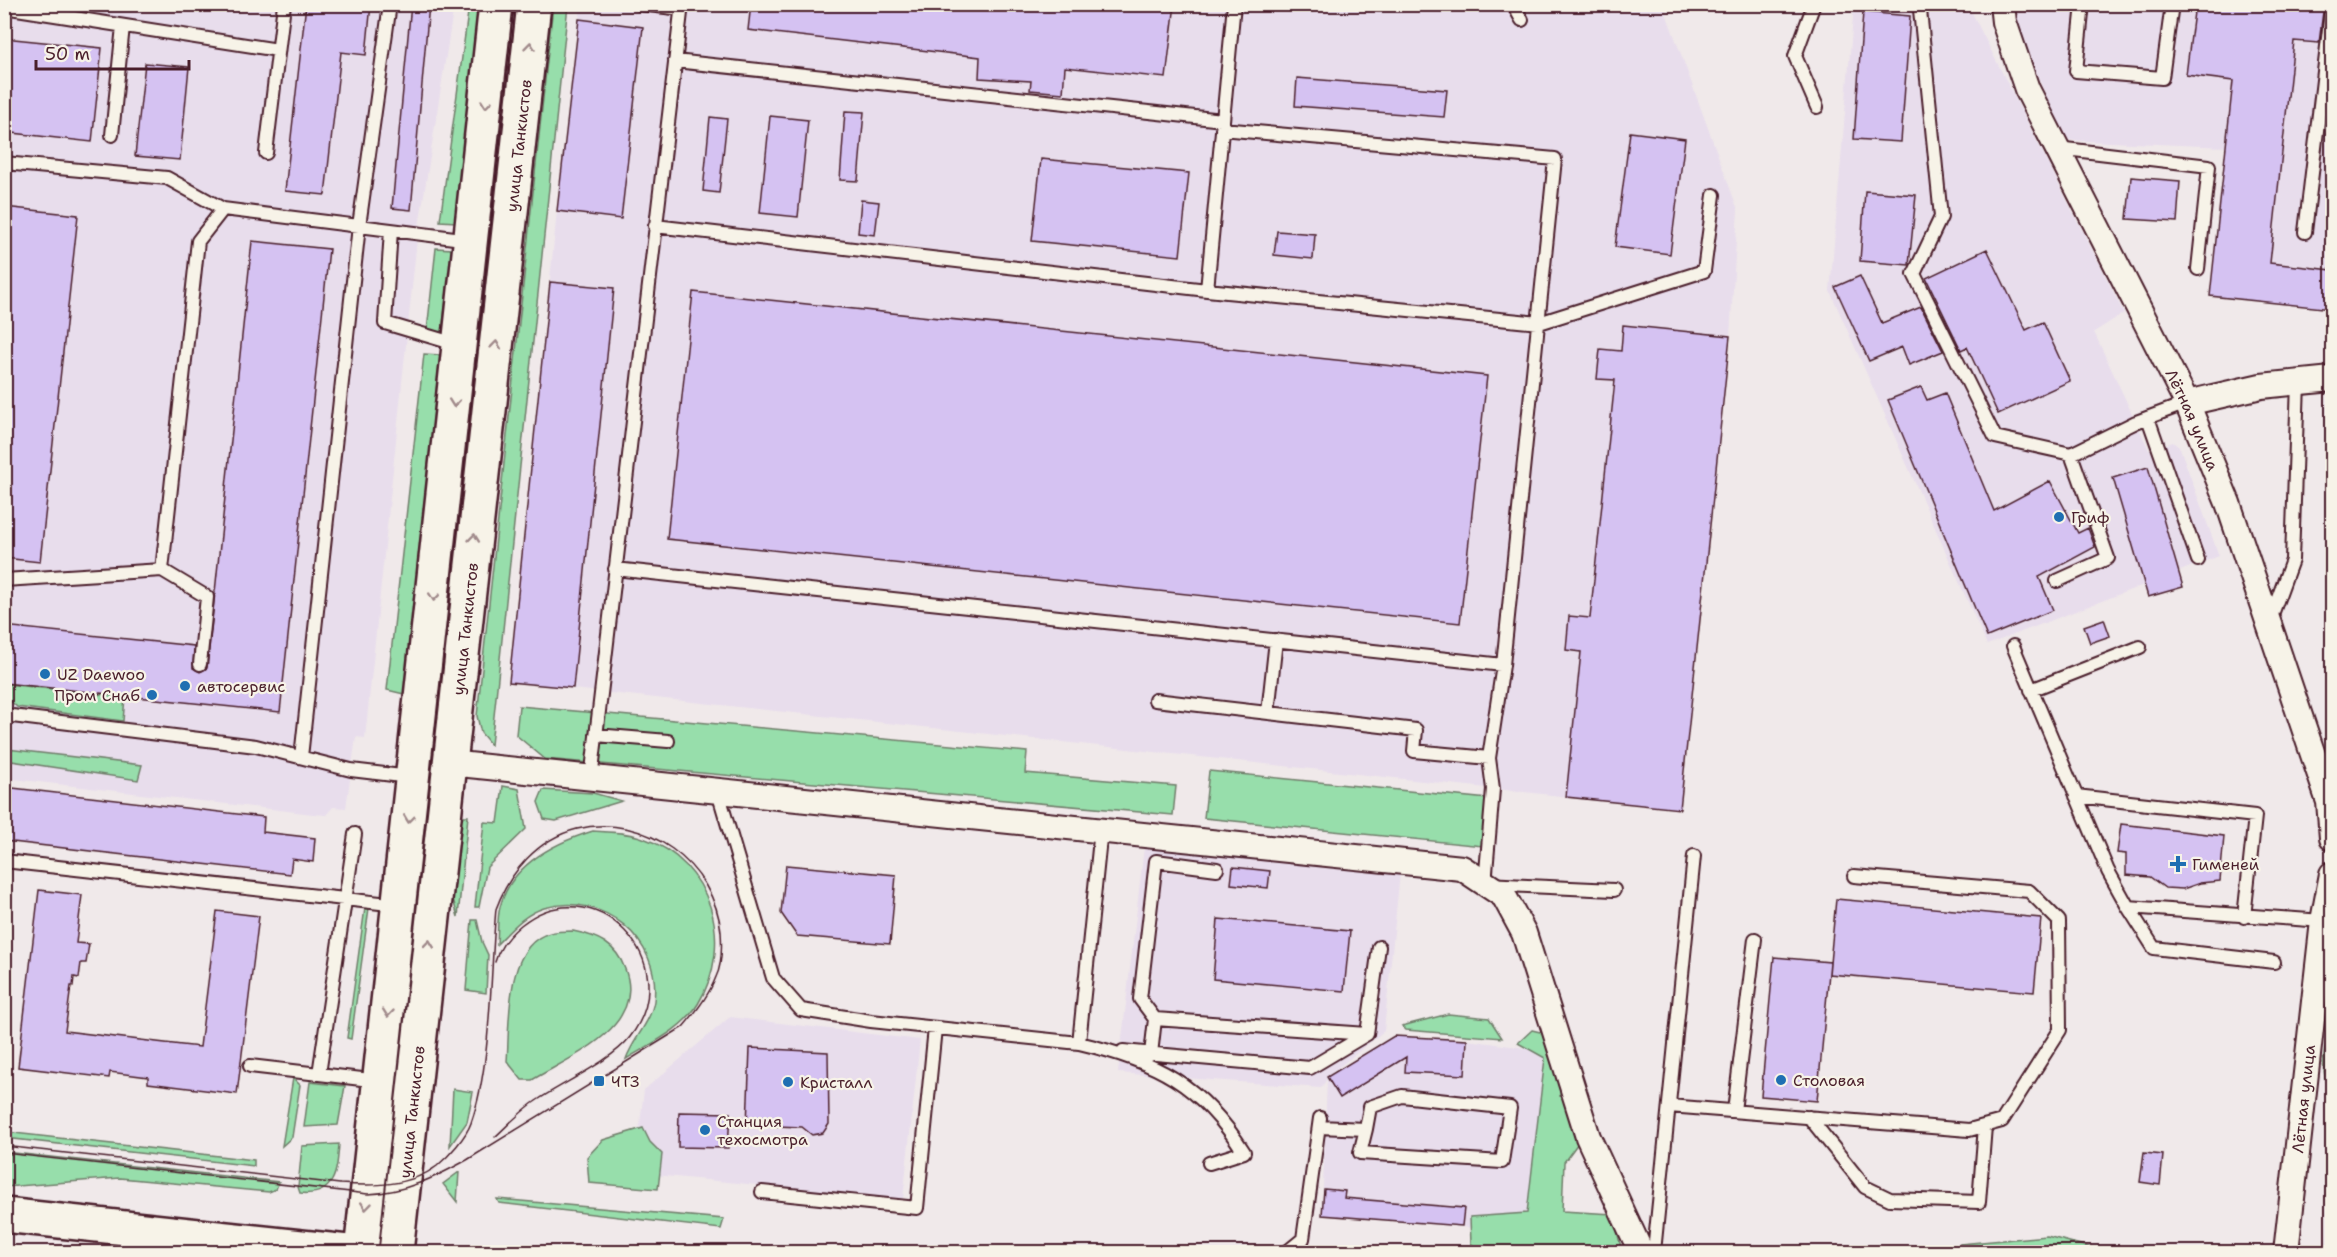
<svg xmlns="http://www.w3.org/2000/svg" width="2337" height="1257" font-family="'Shantell Sans',sans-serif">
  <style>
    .built { fill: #e8ddec }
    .green { fill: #97deab; stroke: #707e6b; stroke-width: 1.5 }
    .building { fill: #d5c2f2; stroke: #4a1f2b; stroke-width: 1.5 }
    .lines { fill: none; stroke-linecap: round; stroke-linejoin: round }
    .service-casing { stroke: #4a1f2b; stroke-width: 16 }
    .minor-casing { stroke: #4a1f2b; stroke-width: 28 }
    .secondary-casing { stroke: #4a1f2b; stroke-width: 38 }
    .service { stroke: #f7f3e8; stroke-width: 12 }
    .minor { stroke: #f7f3e8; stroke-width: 24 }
    .secondary { stroke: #f7f3e8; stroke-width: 33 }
    .tram { stroke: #4a1f2b; stroke-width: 1.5 }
    .oneway { stroke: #a0898a }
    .poi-dot { fill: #1f6fb2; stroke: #f7f3e8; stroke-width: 2 }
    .labels { text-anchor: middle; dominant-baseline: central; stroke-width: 4.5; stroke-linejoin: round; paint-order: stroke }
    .street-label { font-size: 16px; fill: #4a1f2b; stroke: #f7f3e8 }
    .poi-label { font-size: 16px; fill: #4a1f2b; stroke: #f7f3e8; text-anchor: start }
  </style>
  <rect width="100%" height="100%" fill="#f0e9ea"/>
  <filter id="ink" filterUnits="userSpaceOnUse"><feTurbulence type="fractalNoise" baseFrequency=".0167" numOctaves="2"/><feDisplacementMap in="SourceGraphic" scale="12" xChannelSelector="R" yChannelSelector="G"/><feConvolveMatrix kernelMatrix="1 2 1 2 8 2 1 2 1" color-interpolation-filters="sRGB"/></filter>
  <g filter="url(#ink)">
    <path class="built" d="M5 5H454L417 239 365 738 356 737 346 808 333 807 326 815 313 814 5 778Z
      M581 5H1663L1738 210 1730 336 1680 809 509 682 557 211Z
      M1854 5H1968L2124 313 2094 332 2149 450 2173 442 2180 448 2219 556 1987 645 1830 291Z
      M2015 5H2332V309L2210 296 2226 147 2064 140 2019 31Z
      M1144 847 1400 873 1384 1031 1328 1076 1392 1037 1467 1040 1547 1051 1534 1233 1322 1215 1327 1079 1321 1088 1118 1073Z
      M730 1017 920 1040 903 1199 634 1173 644 1090Z"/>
    <path class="green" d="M469 5H478L456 222 440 221Z
      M553 5H568L491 745 481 733 477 716Z
      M436 248 452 249 442 333 427 331Z
      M424 354 440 355 404 694 387 690Z
      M6 684 125 697 123 721 17 707 7 698Z
      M519 706 1027 752 1025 773 1176 786 1173 815 545 759 516 735Z
      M7 749 142 765 138 780 5 760Z
      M1209 771 1488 799 1483 846 1204 818Z
      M503 786 519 789 526 829 487 867 479 907H475L484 822 498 823Z
      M543 790 593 793 622 801 556 821 544 819 538 802Z
      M461 816H468L458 917 453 899Z
      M593 831C609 832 627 832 643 838 712 862 735 943 698 1004 682 1030 652 1043 626 1059 633 1039 651 1022 654 1001 662 939 602 891 544 908 524 914 511 930 497 944 498 932 497 918 500 907 511 864 554 843 593 831Z
      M365 908H369L351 1039 347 1038Z
      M472 920H477L482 942 488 955 486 993 466 990Z
      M573 931C598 936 616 944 625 969 647 1027 572 1056 532 1080H522L507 1061C510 1024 504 945 550 933 557 931 566 931 573 931Z
      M2332 1003V1130L2323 1062Z
      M1448 1014 1489 1018 1502 1038 1406 1030 1402 1026Z
      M1532 1030 1552 1035 1558 1052 1560 1096 1568 1097 1578 1143 1564 1162 1562 1211 1613 1214 1622 1252H1484L1471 1244 1470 1217 1527 1213 1545 1058 1518 1043Z
      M293 1078 300 1085 292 1137 282 1146Z
      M310 1082 345 1086 338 1125 304 1127Z
      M453 1089 473 1092 467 1122 450 1146Z
      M643 1128 650 1142 662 1154 658 1189 589 1183 587 1157 603 1140Z
      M5 1132 254 1160V1166L5 1138Z
      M339 1144C337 1172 335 1197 300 1193L298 1187 302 1146Z
      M5 1152 279 1182 276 1189 269 1192 120 1178 5 1187Z
      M459 1172 457 1202 443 1184Z
      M497 1199 724 1219 721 1229 499 1203Z
      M2047 1236 2096 1249 2095 1252H1959L1960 1244Z"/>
    <path class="building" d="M306 4H371L366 55 341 52 325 195 285 191Z
      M411 4H429L411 210 392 208Z
      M751 4H1175L1166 78 1065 67 1063 93 1030 90 1031 81 979 78 980 57 748 30Z
      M2195 4H2324L2319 43 2294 41 2270 263 2332 270V309L2210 296 2233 81 2186 75Z
      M1863 12 1910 16 1901 142 1854 139Z
      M579 19 643 27 621 219 557 211Z
      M4 38 102 48 92 142 4 132Z
      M145 63 189 67 180 160 135 156Z
      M1297 78 1447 90 1444 117 1295 106Z
      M845 111 864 112 858 181 840 180Z
      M770 116 808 120 798 217 760 213Z
      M710 117 727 119 719 193 703 191Z
      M1630 132 1685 139 1670 254 1615 247Z
      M1041 159 1189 173 1180 256 1032 241Z
      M2131 177 2180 181 2177 222 2127 219Z
      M1865 191 1916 195 1909 265 1860 261Z
      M861 200 879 202 875 235 858 233Z
      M4 207 78 215 40 562 4 558Z
      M1277 231 1315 234 1313 259 1274 255Z
      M252 241 329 249 280 712 4 683V626L194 646 193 668 200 672 207 668Z
      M1987 249 2026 330 2043 322 2070 381 1998 414 1967 347 1961 350 1926 278Z
      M1860 276 1882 323 1921 307 1943 351 1909 365 1902 347 1869 361 1835 287Z
      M550 282 614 288 573 688 509 682Z
      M693 292 1487 376 1460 623 667 539Z
      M1623 325 1730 336 1680 809 1566 797 1581 652 1566 650 1569 616 1590 618 1615 380 1597 379 1600 349 1621 351Z
      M1921 387 1927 400 1945 393 1994 511 2050 481 2078 533 2088 528 2095 547 2039 577 2053 610 1987 637 1888 400Z
      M2148 467 2183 587 2148 597 2113 478Z
      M2104 619 2110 636 2090 643 2084 626Z
      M4 787 264 817 263 832 315 838 313 862 292 859 290 874 4 841Z
      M2121 824 2224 836 2220 881 2200 883 2183 889 2165 888 2150 877 2126 875V854L2117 853Z
      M786 865 896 875 890 944 797 936 781 913Z
      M1233 867 1270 871 1268 888 1231 884Z
      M39 890 82 895 76 943 89 944 86 963H81L79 978 74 977 73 986H71L65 1031 182 1045 200 1047 217 911 259 916 237 1094 148 1083V1077L110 1072 109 1078 18 1067Z
      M1836 899 2041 918 2034 992 1829 974Z
      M1218 919 1350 931 1344 991 1213 979Z
      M1774 957 1830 962 1817 1101 1761 1096Z
      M1394 1036 1467 1040 1465 1075 1405 1072 1406 1057 1340 1098 1327 1077Z
      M750 1048 828 1052 829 1124 823 1133 812 1135 802 1127 747 1125Z
      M679 1112 730 1113 728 1148 678 1147Z
      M2144 1153 2163 1155 2160 1185 2140 1182Z
      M1324 1189 1345 1191 1344 1198 1464 1208 1462 1226 1322 1215Z"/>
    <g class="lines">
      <defs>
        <path id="service" d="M640 4 682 9
          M1513 4 1522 20
          M1814 4 1795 56 1817 107
          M2083 4 2076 71 2162 78 2172 4
          M4 7 278 50
          M1920 10 1941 217 1914 274 1995 437 2071 454 2108 558 2057 581
          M675 61 1223 120
          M1222 129 1555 159 1503 665 1489 758 1493 789 1485 884 1614 890
          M112 135 123 26
          M2057 148 2209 166 2198 269
          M266 153 284 4
          M4 163 167 178 223 209 391 230
          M655 226 1207 290 1539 323 1704 271 1714 195
          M2305 232 2332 4
          M1207 290 1234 4
          M459 345 385 323 391 230 470 240
          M2148 418 2198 560
          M2071 454 2136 422 2187 403
          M615 569 1503 665
          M162 570 207 597 200 664
          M4 580 162 570 198 241 223 209
          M2270 620 2292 560 2298 382
          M2013 646 2108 871 2128 907 2323 921
          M2031 690 2140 647
          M1155 700 1416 730 1414 751 1489 758
          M1268 713 1276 640
          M4 715 256 746 351 770 410 777
          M596 735 668 741
          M301 757 359 226 390 4
          M591 779 682 4
          M718 792 773 978 801 1010 871 1021 1079 1043C1156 1061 1201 1084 1244 1152L1209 1163
          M2076 796 2255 816 2244 917
          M4 861 398 905
          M2128 907 2154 948 2274 962
          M1155 1019 1367 1034 1379 947
          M1079 1043 1101 829
          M1123 1051 1310 1068 1367 1034
          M1151 1054 1155 1019 1140 999 1156 861 1217 869
          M250 1066 379 1081
          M319 1074 355 834
          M1669 1106 1969 1130 2002 1121 2060 1030 2059 921 2029 891 1854 876
          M1734 1111 1755 939
          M1809 1117 1865 1187 1890 1199 1979 1202 1985 1126
          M1319 1127 1366 1129 1360 1153 1502 1162 1510 1108 1402 1096 1370 1107 1366 1129
          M762 1192 917 1208 935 1028
          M1287 1252 1303 1239 1320 1118
          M1654 1252 1694 856"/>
        <g id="minor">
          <path id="s1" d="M2002 4 2004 22 2027 89 2187 403 2228 503 2329 802 2332 838"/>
          <path d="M2187 403 2261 386 2332 379"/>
          <path d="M449 763 1462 868 1504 896 1524 933 1588 1137 1641 1252"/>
          <path id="s2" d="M2286 1252 2323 921 2332 874"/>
        </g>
        <g id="secondary">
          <path d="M4 1215 348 1252"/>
          <path d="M361 1252 496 4"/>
          <path id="s3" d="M396 1252 534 4"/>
        </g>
      </defs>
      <use href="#service" class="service-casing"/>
      <use href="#minor" class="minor-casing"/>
      <use href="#secondary" class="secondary-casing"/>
      <use href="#service" class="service"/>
      <use href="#minor" class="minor"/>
      <use href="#secondary" class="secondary"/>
      <path class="tram" d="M495 1137C508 1125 521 1111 536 1101 562 1083 612 1061 630 1037 688 962 594 866 521 925 509 935 499 947 495 962
        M4 1146 340 1184C372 1186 410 1187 437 1166 449 1156 466 1137 471 1123 492 1064 490 972 496 909 509 873 537 839 577 829 645 812 715 865 721 932 722 946 722 965 716 977 709 995 696 1012 683 1027L467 1160C434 1178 406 1192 368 1194L4 1153"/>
    </g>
    <defs><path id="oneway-chevron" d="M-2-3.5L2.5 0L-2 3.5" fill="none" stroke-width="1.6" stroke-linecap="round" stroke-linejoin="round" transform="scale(1.5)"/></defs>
    <g class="oneway">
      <use href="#oneway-chevron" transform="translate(530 46) rotate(-84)"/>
      <use href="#oneway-chevron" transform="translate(486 104) rotate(96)"/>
      <use href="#oneway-chevron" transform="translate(496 345) rotate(-84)"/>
      <use href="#oneway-chevron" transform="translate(454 403) rotate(96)"/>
      <use href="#oneway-chevron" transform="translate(474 538) rotate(-84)"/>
      <use href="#oneway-chevron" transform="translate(434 597) rotate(96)"/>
      <use href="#oneway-chevron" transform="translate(409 819) rotate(97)"/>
      <use href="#oneway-chevron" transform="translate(429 944) rotate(-84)"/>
      <use href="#oneway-chevron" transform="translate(388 1013) rotate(96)"/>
      <use href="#oneway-chevron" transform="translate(366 1206) rotate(96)"/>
    </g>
  </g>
  <g class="poi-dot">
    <circle cx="2059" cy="517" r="6"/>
    <circle cx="45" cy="674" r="6"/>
    <circle cx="185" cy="686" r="6"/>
    <circle cx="152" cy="695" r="6"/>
    <path d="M2175 855h6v6h6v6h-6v6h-6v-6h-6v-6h6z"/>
    <circle cx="1781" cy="1080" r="6"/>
    <rect x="593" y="1075" width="12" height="12" rx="3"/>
    <circle cx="788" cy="1082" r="6"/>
    <circle cx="705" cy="1130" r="6"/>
  </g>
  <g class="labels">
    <g class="street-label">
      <text stroke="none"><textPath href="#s3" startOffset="1113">улица Танкистов</textPath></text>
      <text stroke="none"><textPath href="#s1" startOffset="459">Лётная улица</textPath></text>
      <text stroke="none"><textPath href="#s3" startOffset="627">улица Танкистов</textPath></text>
      <text stroke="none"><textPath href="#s2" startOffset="154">Лётная улица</textPath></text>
      <text stroke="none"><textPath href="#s3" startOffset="141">улица Танкистов</textPath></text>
    </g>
    <g class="poi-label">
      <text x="2071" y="517">Гриф</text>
      <text x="57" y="674">UZ Daewoo</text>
      <text x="197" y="686">автосервис</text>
      <text x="140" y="695" text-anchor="end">Пром Снаб</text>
      <text x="2192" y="864">Гименей</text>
      <text x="1793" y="1080">Столовая</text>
      <text x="611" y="1081">ЧТЗ</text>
      <text x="800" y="1082">Кристалл</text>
      <text x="717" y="1121">Станция<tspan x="717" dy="18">техосмотра</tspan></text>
    </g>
  </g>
  <rect width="2337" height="1257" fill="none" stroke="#f7f3e8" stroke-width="24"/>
  <rect x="12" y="12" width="2313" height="1233" fill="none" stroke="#4a1f2b" stroke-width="2" filter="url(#ink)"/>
  <path d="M36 60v9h153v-9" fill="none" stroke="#4a1f2b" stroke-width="3"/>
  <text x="45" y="60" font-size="18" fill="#4a1f2b" stroke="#f7f3e8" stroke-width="4.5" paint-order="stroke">50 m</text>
</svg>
